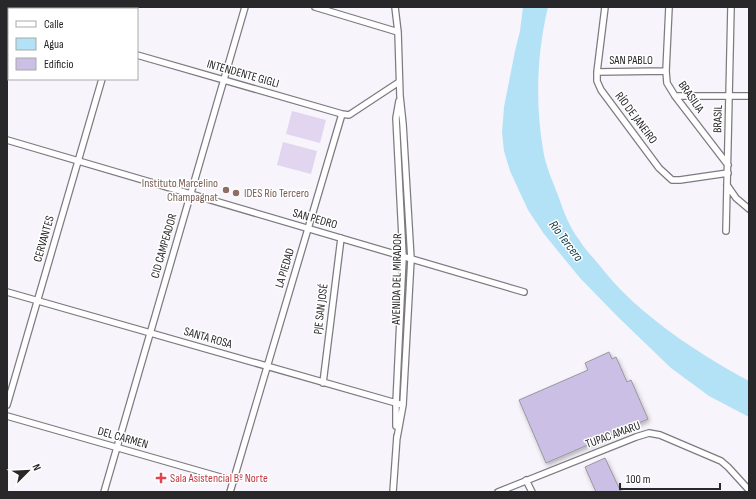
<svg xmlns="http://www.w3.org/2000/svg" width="756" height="499" font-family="'Sofia Sans Condensed',sans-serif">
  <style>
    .green { fill: #e1d5f0 }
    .water { fill: #b3e2f6 }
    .building { fill: #cbbfe5; stroke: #99979e; filter: url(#shadow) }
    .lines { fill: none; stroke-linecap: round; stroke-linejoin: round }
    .minor-casing { stroke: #7d7b81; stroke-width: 8 }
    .minor { stroke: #fff; stroke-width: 5.5 }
    .education-dot { fill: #8d6e63; stroke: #fff; stroke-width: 1.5 }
    .health-dot { fill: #e0444e; stroke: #fff; stroke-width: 1.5 }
    .labels { text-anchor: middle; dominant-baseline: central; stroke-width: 3; stroke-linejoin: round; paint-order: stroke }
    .street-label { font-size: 12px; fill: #282729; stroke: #fff }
    .education-label { font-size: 12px; fill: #785e54; stroke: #fff; text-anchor: end }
    .health-label { font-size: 12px; fill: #be3a42; stroke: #fff; text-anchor: start }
    .water-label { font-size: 13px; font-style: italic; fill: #093442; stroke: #fff }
  </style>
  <defs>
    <filter id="shadow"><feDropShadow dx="1.5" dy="2.5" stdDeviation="2" flood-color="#0004"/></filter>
  </defs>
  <rect width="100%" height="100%" fill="#f7f4fb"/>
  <path class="green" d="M292 111 326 120 320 143 286 134Z
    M283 142 317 151 311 174 277 165Z"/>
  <path class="water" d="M523 7H548C537 53 535 102 543 149 545 165 553 182 559 198 564 213 570 228 580 241 584 248 590 254 595 260 603 269 610 279 619 288 656 326 703 356 749 381V417L709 396 671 368 618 317 580 278 544 234 528 210 510 171 504 151 502 133 504 107 515 51 520 31Z"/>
  <path class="building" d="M609 352 612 359 616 357 627 382 631 380 648 419 546 463 519 400 588 370 585 363Z
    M605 458 621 492H596L585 467Z"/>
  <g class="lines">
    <defs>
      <path id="minor" d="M315 7 398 32
        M395 7 398 32 400 96 403 124 411 259 403 405 397 438
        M605 7 597 72V81L601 90 659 168 672 180H680L728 173
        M669 7 666 71 667 83 675 96 728 165
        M122 9 123 7
        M7 17H9
        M137 55 342 114
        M597 72 666 71
        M675 96H749
        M7 140 524 292
        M727 185 736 198 749 209
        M726 231 731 7
        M7 292 403 405
        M323 383 341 238
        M7 405 102 79
        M7 416 234 481
        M396 426V403L403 257 396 118 399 101
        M526 480 532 492
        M104 492 245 7
        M230 492 342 114 349 115 399 82
        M393 492 397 436
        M498 492 636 437 649 433 660 435 721 461 728 467 749 490"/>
    </defs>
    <use href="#minor" class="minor-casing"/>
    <use href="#minor" class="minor"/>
  </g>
  <g class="education-dot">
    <circle cx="226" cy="190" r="4"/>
    <circle cx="236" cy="193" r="4"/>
  </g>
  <path class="health-dot" d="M159 472h4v4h4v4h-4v4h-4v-4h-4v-4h4z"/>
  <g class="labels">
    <g class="street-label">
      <text x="631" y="60">SAN PABLO</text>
      <text transform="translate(243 74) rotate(16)">INTENDENTE GIGLI</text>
      <text transform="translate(691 97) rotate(55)">BRASILIA</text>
      <text transform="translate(636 118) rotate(53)">RÍO DE JANEIRO</text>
      <text transform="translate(718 119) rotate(-89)">BRASIL</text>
      <text transform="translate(315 219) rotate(16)">SAN PEDRO</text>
      <text transform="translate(44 239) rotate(-74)">CERVANTES</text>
      <text transform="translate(164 246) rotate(-74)">CID CAMPEADOR</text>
      <text transform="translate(285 268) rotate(-73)">LA PIEDAD</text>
      <text transform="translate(397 279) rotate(-89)">AVENIDA DEL MIRADOR</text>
      <text transform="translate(321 309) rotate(-83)">PJE SAN JOSÉ</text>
      <text transform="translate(208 338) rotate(16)">SANTA ROSA</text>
      <text transform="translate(613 435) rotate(-20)">TUPAC AMARU</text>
      <text transform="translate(123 438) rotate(16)">DEL CARMEN</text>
    </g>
    <g class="education-label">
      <text x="218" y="183">Instituto Marcelino<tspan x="218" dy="14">Champagnat</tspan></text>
      <text x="244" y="193" text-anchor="start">IDES Río Tercero</text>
    </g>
    <g class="health-label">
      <text x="170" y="478">Sala Asistencial Bº Norte</text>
    </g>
    <g class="water-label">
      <text transform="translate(566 241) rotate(53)">Río Tercero</text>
    </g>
  </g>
  <rect width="756" height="499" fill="none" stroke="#282729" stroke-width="16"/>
  <rect x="8" y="8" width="130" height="72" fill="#ffffff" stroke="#a9a9a9"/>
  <rect x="16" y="21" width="20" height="6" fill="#ffffff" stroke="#a9a9a9"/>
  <text x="44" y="28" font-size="12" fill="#282729">Calle</text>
  <rect x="16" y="38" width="20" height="12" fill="#b3e2f6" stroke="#a9a9a9"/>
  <text x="44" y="48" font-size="12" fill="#282729">Agua</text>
  <rect x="16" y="58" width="20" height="12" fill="#cbbfe5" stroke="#a9a9a9"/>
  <text x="44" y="68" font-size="12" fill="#282729">Edificio</text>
  <g transform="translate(28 471) rotate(66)" stroke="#ffffff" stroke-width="3" paint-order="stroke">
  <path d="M0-3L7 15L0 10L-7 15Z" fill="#282729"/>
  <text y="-6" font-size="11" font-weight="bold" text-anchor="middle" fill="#282729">N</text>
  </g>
  <path d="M620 483v6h100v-6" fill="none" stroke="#282729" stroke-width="2"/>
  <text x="626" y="483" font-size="12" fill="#282729" stroke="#ffffff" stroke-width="3" paint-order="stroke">100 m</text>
</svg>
